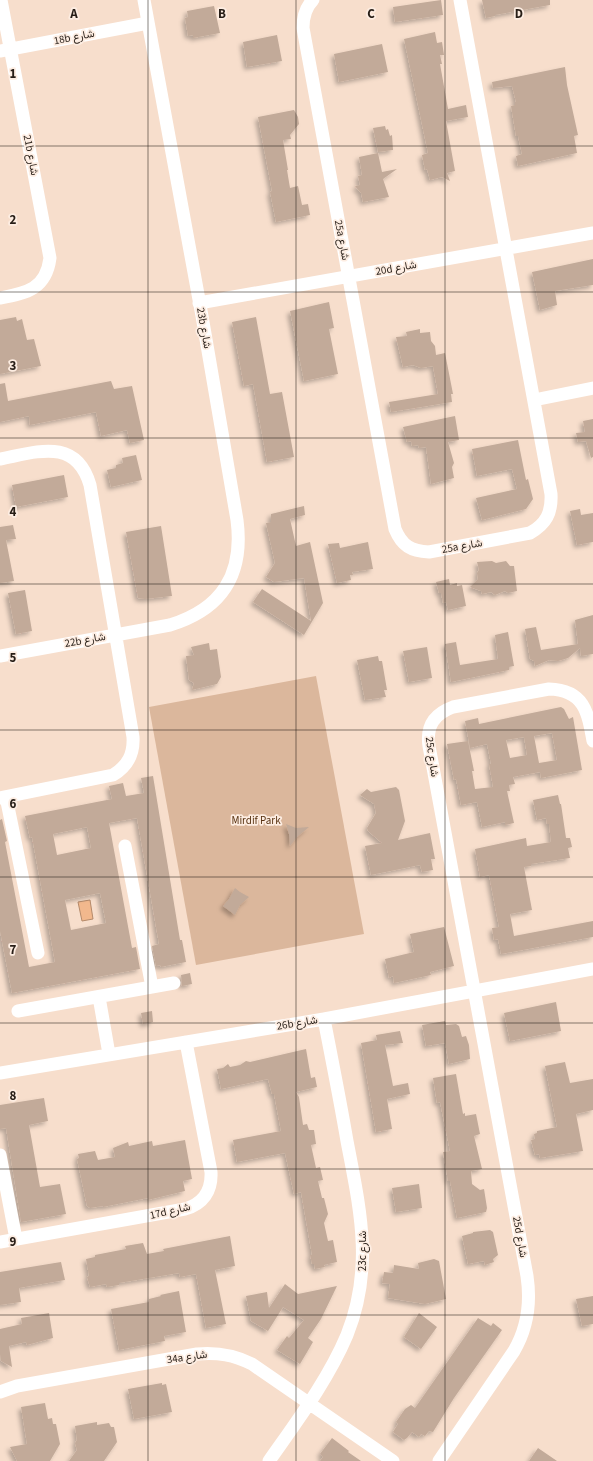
<svg xmlns="http://www.w3.org/2000/svg" width="593" height="1461" font-family="'Source Sans 3',Vazirmatn,sans-serif">
  <style>
    .green { fill: #dbb79c }
    .water { fill: #f2b88d; stroke: #b58a6a }
    .building { fill: #c2aa99; fill-rule: evenodd; filter: url(#shadow) }
    .lines { fill: none; stroke-linecap: round; stroke-linejoin: round }
    .street { stroke: #fff; stroke-width: 13 }
    .grid { fill: none; stroke: #271e17; stroke-width: 1; stroke-opacity: 0.55 }
    .labels { text-anchor: middle; dominant-baseline: central; stroke-width: 3.5; stroke-linejoin: round; paint-order: stroke }
    .street-label { font-size: 11px; fill: #271e17; stroke: #fdede2 }
    .park-label { font-size: 11px; fill: #583211; stroke: #fdede2 }
    .grid-label { font-size: 13px; text-anchor: middle; font-weight: bold; fill: #271e17; stroke: #fdede2; stroke-width: 3.5; stroke-linejoin: round; paint-order: stroke }
  </style>
  <defs>
    <filter id="shadow"><feDropShadow dx="-3" dy="3" stdDeviation="2" flood-color="#0004"/></filter>
  </defs>
  <rect width="100%" height="100%" fill="#f7decc"/>
  <path class="green" d="M316 676 364 934 196 965 149 707Z"/>
  <path class="water" d="M90 900 93 919 82 921 78 902Z"/>
  <path class="building" d="M441 0 443 15 395 22 393 7Z
    M482 0H550V5L495 15V16L486 18Z
    M214 6 220 33 193 38V35L188 36 185 18 188 17 187 11Z
    M435 32 437 43 442 42 444 55H440L442 64H440L448 109 466 105 468 117 446 121 455 171 447 173 450 181 442 177 430 180 427 169 425 170 422 155 428 153 404 39Z
    M277 35 282 61 247 67 243 42Z
    M382 44 388 72 339 82 334 54Z
    M565 67 567 85 578 135 574 136 577 153 518 166 516 156 522 154 518 136H516L511 106 515 105V102H516L512 86 493 88 492 82Z
    M294 110 298 117 299 124 290 135 291 139 283 140 288 170H287L290 188 298 186 302 205 308 204 310 215 276 222 270 192 272 191 258 117Z
    M385 126 386 130 388 129 390 136 392 135 393 150 378 152 373 128Z
    M378 153 382 172 397 169 383 179 389 197 363 202 361 193 355 186 360 185 358 176 362 175 359 157Z
    M593 259V285L555 291 557 305 540 310 532 272Z
    M329 302 334 328 329 329 338 374 304 381 290 311Z
    M16 317 17 321 22 319 27 340 34 339 41 366 0 374V320Z
    M256 317 270 394 282 392 294 457 267 462 253 384 244 386 232 322Z
    M420 329V333L430 332 431 341 435 346 436 355 445 353 453 394H451L452 402 391 412 389 402 438 394 433 366 421 368 413 365 403 367 396 337 407 336 406 332Z
    M111 381 114 389 132 386 144 440 130 443 127 430 101 436 96 412 30 425 29 416 0 422V384L5 383 8 401Z
    M455 416 459 440 448 442 454 463 452 467 454 478 431 484 426 447 419 448 418 445 412 446 411 441 407 442 403 427Z
    M593 419V457L591 458 586 441 578 442 576 433 585 432 583 421Z
    M518 440 526 480 528 479 533 499 526 509 482 520 476 498 517 489 512 469 477 476 472 449Z
    M136 455 142 480 111 487 107 470 116 468V465L123 463 122 458Z
    M64 475 68 497 16 507 12 485Z
    M304 506 305 515 290 519 296 546 310 542 323 603 304 635 253 602 262 589 311 621 304 578 274 582 266 577 275 563 266 523 271 522V514Z
    M580 509 581 515 593 513V542L577 545 570 511Z
    M13 525 16 539 6 540 14 581 0 583V527Z
    M161 526 172 596 145 599 138 598 126 532Z
    M368 542 373 569 352 572 353 575H350L351 580 337 583 328 544 339 543 340 548Z
    M492 561 496 563 506 561 510 566H514L517 591 508 593 505 591 495 595 491 592 482 594 481 591 470 587 478 579 477 573 479 570 477 562Z
    M449 579 450 585 457 583V586L462 585 466 606 448 610 446 602 443 603 441 593H439L436 582Z
    M25 590 32 631 16 634 8 593Z
    M593 615V654L581 656 580 648 568 658 558 661 549 660 535 666 534 661 530 659 525 629 536 627 541 650 578 644 575 620Z
    M508 632 514 666 509 667V670L451 682 445 644 456 642 460 665 498 659 495 635Z
    M209 643 210 650 217 649 221 677 217 684 192 690 194 683 189 680 186 656 194 655 191 647Z
    M427 647 432 678 409 682 403 651Z
    M378 656 379 661H382L387 690H384L386 697 365 700 357 660Z
    M561 707 564 709 569 719 573 717 582 770 541 778 540 772 513 777 515 784 509 785 510 791H507L514 823 505 825V822L482 827 477 802 461 805 456 779 454 780 447 744 468 741 474 771H472L475 789 493 787 489 764H491L487 744 470 748 465 721 478 718 479 724ZM552 733 557 760 539 763 534 736ZM524 737 527 755 510 758 506 740Z
    M153 776 180 940H182L186 962 161 967 160 965 156 966 152 946 159 944 137 818 109 823 132 948 136 947 140 969 12 993 0 931V820L2 819 7 841 5 842 29 967 55 962 32 837 30 838 25 816 112 799 109 786 123 783 126 796 144 793 141 778ZM87 827 91 848 57 855 53 834ZM100 893 106 923 71 930 65 900Z
    M396 787 399 790 405 821 398 840 430 833 435 859H431L433 870 422 872 420 865 371 875 365 846 382 843 368 831 367 828 376 813 374 804 360 795 367 789 371 792Z
    M558 795 560 804H561L566 838H570L572 847 568 848 570 858 531 864V866L524 867 532 910 510 914 514 936 593 921V937L501 954 498 939 494 940 492 928 499 927 489 875 480 877 475 849 526 838 527 846 551 842 549 824H547L546 818 537 820 533 800Z
    M286 824 296 828 309 827 297 837 290 846 289 834Z
    M235 888 240 892 249 897 240 905 235 915 223 906 229 899Z
    M444 927 454 966 430 972 431 975 394 983 393 976 389 978 385 959 414 952 410 934Z
    M190 973 192 984 182 986 181 975Z
    M556 1002 561 1031 510 1041 504 1013Z
    M152 1011 153 1022 143 1024 141 1013Z
    M445 1021 446 1025 456 1024 459 1026 462 1037 466 1036 469 1045 470 1059 449 1064 445 1043 426 1046 422 1025Z
    M400 1031 403 1043 385 1045 393 1086 408 1083 410 1094 387 1099 392 1129 376 1132 361 1043 377 1040 376 1035Z
    M306 1049 311 1078 315 1077 317 1087 296 1092 299 1097 303 1125 307 1124 309 1130H314L316 1144 311 1145 316 1168 320 1167 323 1180 318 1181 322 1198H324L328 1214 324 1223 328 1241 333 1240 337 1262 324 1265 325 1267 315 1269 314 1264H312L310 1255H312L301 1192 294 1194 285 1153 237 1162 233 1140 281 1131 274 1094H272L268 1079 221 1089 217 1069 223 1068 228 1064 230 1067 240 1065 246 1061 250 1062Z
    M565 1062 570 1083 593 1079V1110L576 1114 583 1151 540 1158 539 1154 535 1155 531 1140 535 1139 534 1134 537 1133V1131L557 1127 545 1066Z
    M456 1074 463 1114 465 1113V1116L476 1114 480 1134 474 1136 482 1169 471 1171 472 1184 480 1190 484 1189 487 1208 486 1212 457 1218 450 1181H448L443 1152 450 1151 440 1102 437 1103 433 1078Z
    M44 1098 48 1121 29 1125 40 1187 60 1184 66 1214 21 1222 6 1128 0 1129V1105Z
    M185 1140 192 1179 183 1181 185 1191 148 1200V1198L103 1207V1206L90 1208 87 1206 77 1159 79 1158 78 1154 95 1151 98 1160 115 1157 113 1148 128 1142 129 1146 152 1141 153 1146Z
    M419 1184 422 1208 396 1212 392 1188Z
    M490 1230 493 1232 498 1255 493 1259 494 1262 485 1265 484 1261 468 1264 462 1236 473 1233V1232Z
    M230 1236 235 1266 215 1270 226 1324 206 1328 196 1274 180 1277 179 1273 119 1283V1285L107 1287 106 1284 90 1287 87 1277 89 1276 86 1259 95 1257V1255L126 1249 125 1246 143 1243 147 1254 164 1251 163 1249Z
    M434 1259 439 1261 446 1299 425 1304 388 1298 390 1284 382 1283 384 1272 393 1273 394 1265 419 1269 418 1263Z
    M61 1262 65 1280 19 1288 21 1302 0 1305V1272Z
    M285 1284 298 1294 337 1286 321 1319 308 1338 313 1342 300 1364 277 1350 287 1336 289 1338 304 1320 283 1307 268 1331 251 1321 246 1296 267 1292 269 1308Z
    M179 1291 186 1332 164 1336 165 1341 119 1350 111 1309 149 1302V1299L161 1296 160 1295Z
    M593 1296V1324L582 1326 576 1299Z
    M49 1313 53 1338 27 1345 26 1342 9 1346 12 1367 1 1361 0 1354V1329L22 1324 21 1318Z
    M419 1313 437 1327 421 1349 404 1337Z
    M478 1318 491 1326 493 1323 502 1330 454 1398 433 1432 429 1431 425 1436 421 1434 419 1437 412 1432 407 1438 404 1440 393 1432 398 1424 396 1422 405 1409 411 1405 415 1408Z
    M162 1383V1385L166 1384 172 1412 134 1419 128 1389Z
    M45 1403 48 1419 52 1418 53 1424H56L60 1444 50 1461H17L10 1447 27 1444 21 1407Z
    M97 1422V1425L109 1423 111 1427H114L117 1442 104 1461H69L77 1450 75 1443 77 1440 75 1426Z
    M332 1438 349 1451 348 1452 361 1461H320L323 1457 320 1454Z
    M538 1448 557 1461H529Z"/>
  <g class="lines">
    <path class="street" d="M313 0C305 8 303 17 303 28L395 529C402 546 411 551 429 552L530 533C546 524 552 513 551 494L460 0
      M0 51 148 23
      M0 298C27 293 46 289 50 258L1 0
      M199 303 593 233
      M534 400 593 388
      M0 459C37 452 76 437 90 485L133 737C134 754 128 766 113 775L0 798
      M0 656 170 625C222 609 244 574 237 520L202 316 144 0
      M6 797 38 953
      M125 846 152 987
      M99 997 109 1054
      M18 1011 174 983
      M0 1073 324 1019 593 969
      M0 1155 16 1239
      M0 1242 185 1209C203 1204 212 1191 211 1172L186 1042
      M0 1392 17 1386 197 1354C218 1352 234 1355 252 1364L393 1461
      M269 1461C297 1421 328 1380 347 1335 374 1268 360 1209 347 1141 340 1100 332 1060 324 1019
      M439 1461 514 1351C528 1327 531 1303 527 1276L429 746C426 726 434 714 453 707L549 689C584 690 588 712 593 741"/>
  </g>
  <path class="grid" d="M148 0V1461M296 0V1461M445 0V1461M0 146H593M0 292H593M0 438H593M0 584H593M0 730H593M0 877H593M0 1023H593M0 1169H593M0 1315H593"/>
  <g class="labels">
    <g class="street-label">
      <text transform="translate(74 37) rotate(-11)">18b شارع</text>
      <text transform="translate(31 155) rotate(79)">21b شارع</text>
      <text transform="translate(342 240) rotate(79)">25a شارع</text>
      <text transform="translate(396 268) rotate(-10)">20d شارع</text>
      <text transform="translate(204 328) rotate(80)">23b شارع</text>
      <text transform="translate(462 546) rotate(-10)">25a شارع</text>
      <text transform="translate(85 640) rotate(-10)">22b شارع</text>
      <text transform="translate(432 757) rotate(82)">25c شارع</text>
      <text transform="translate(297 1023) rotate(-9)">26b شارع</text>
      <text transform="translate(170 1211) rotate(-13)">17d شارع</text>
      <text transform="translate(520 1237) rotate(80)">25d شارع</text>
      <text transform="translate(362 1251) rotate(-90)">23c شارع</text>
      <text transform="translate(187 1357) rotate(-8)">34a شارع</text>
    </g>
    <g class="park-label">
      <text x="256" y="820">Mirdif Park</text>
    </g>
  </g>
  <g class="grid-label">
    <text x="74" y="18">A</text>
    <text x="222" y="18">B</text>
    <text x="371" y="18">C</text>
    <text x="519" y="18">D</text>
    <text x="13" y="78">1</text>
    <text x="13" y="224">2</text>
    <text x="13" y="370">3</text>
    <text x="13" y="516">4</text>
    <text x="13" y="662">5</text>
    <text x="13" y="808">6</text>
    <text x="13" y="954">7</text>
    <text x="13" y="1100">8</text>
    <text x="13" y="1246">9</text>
  </g>
</svg>
